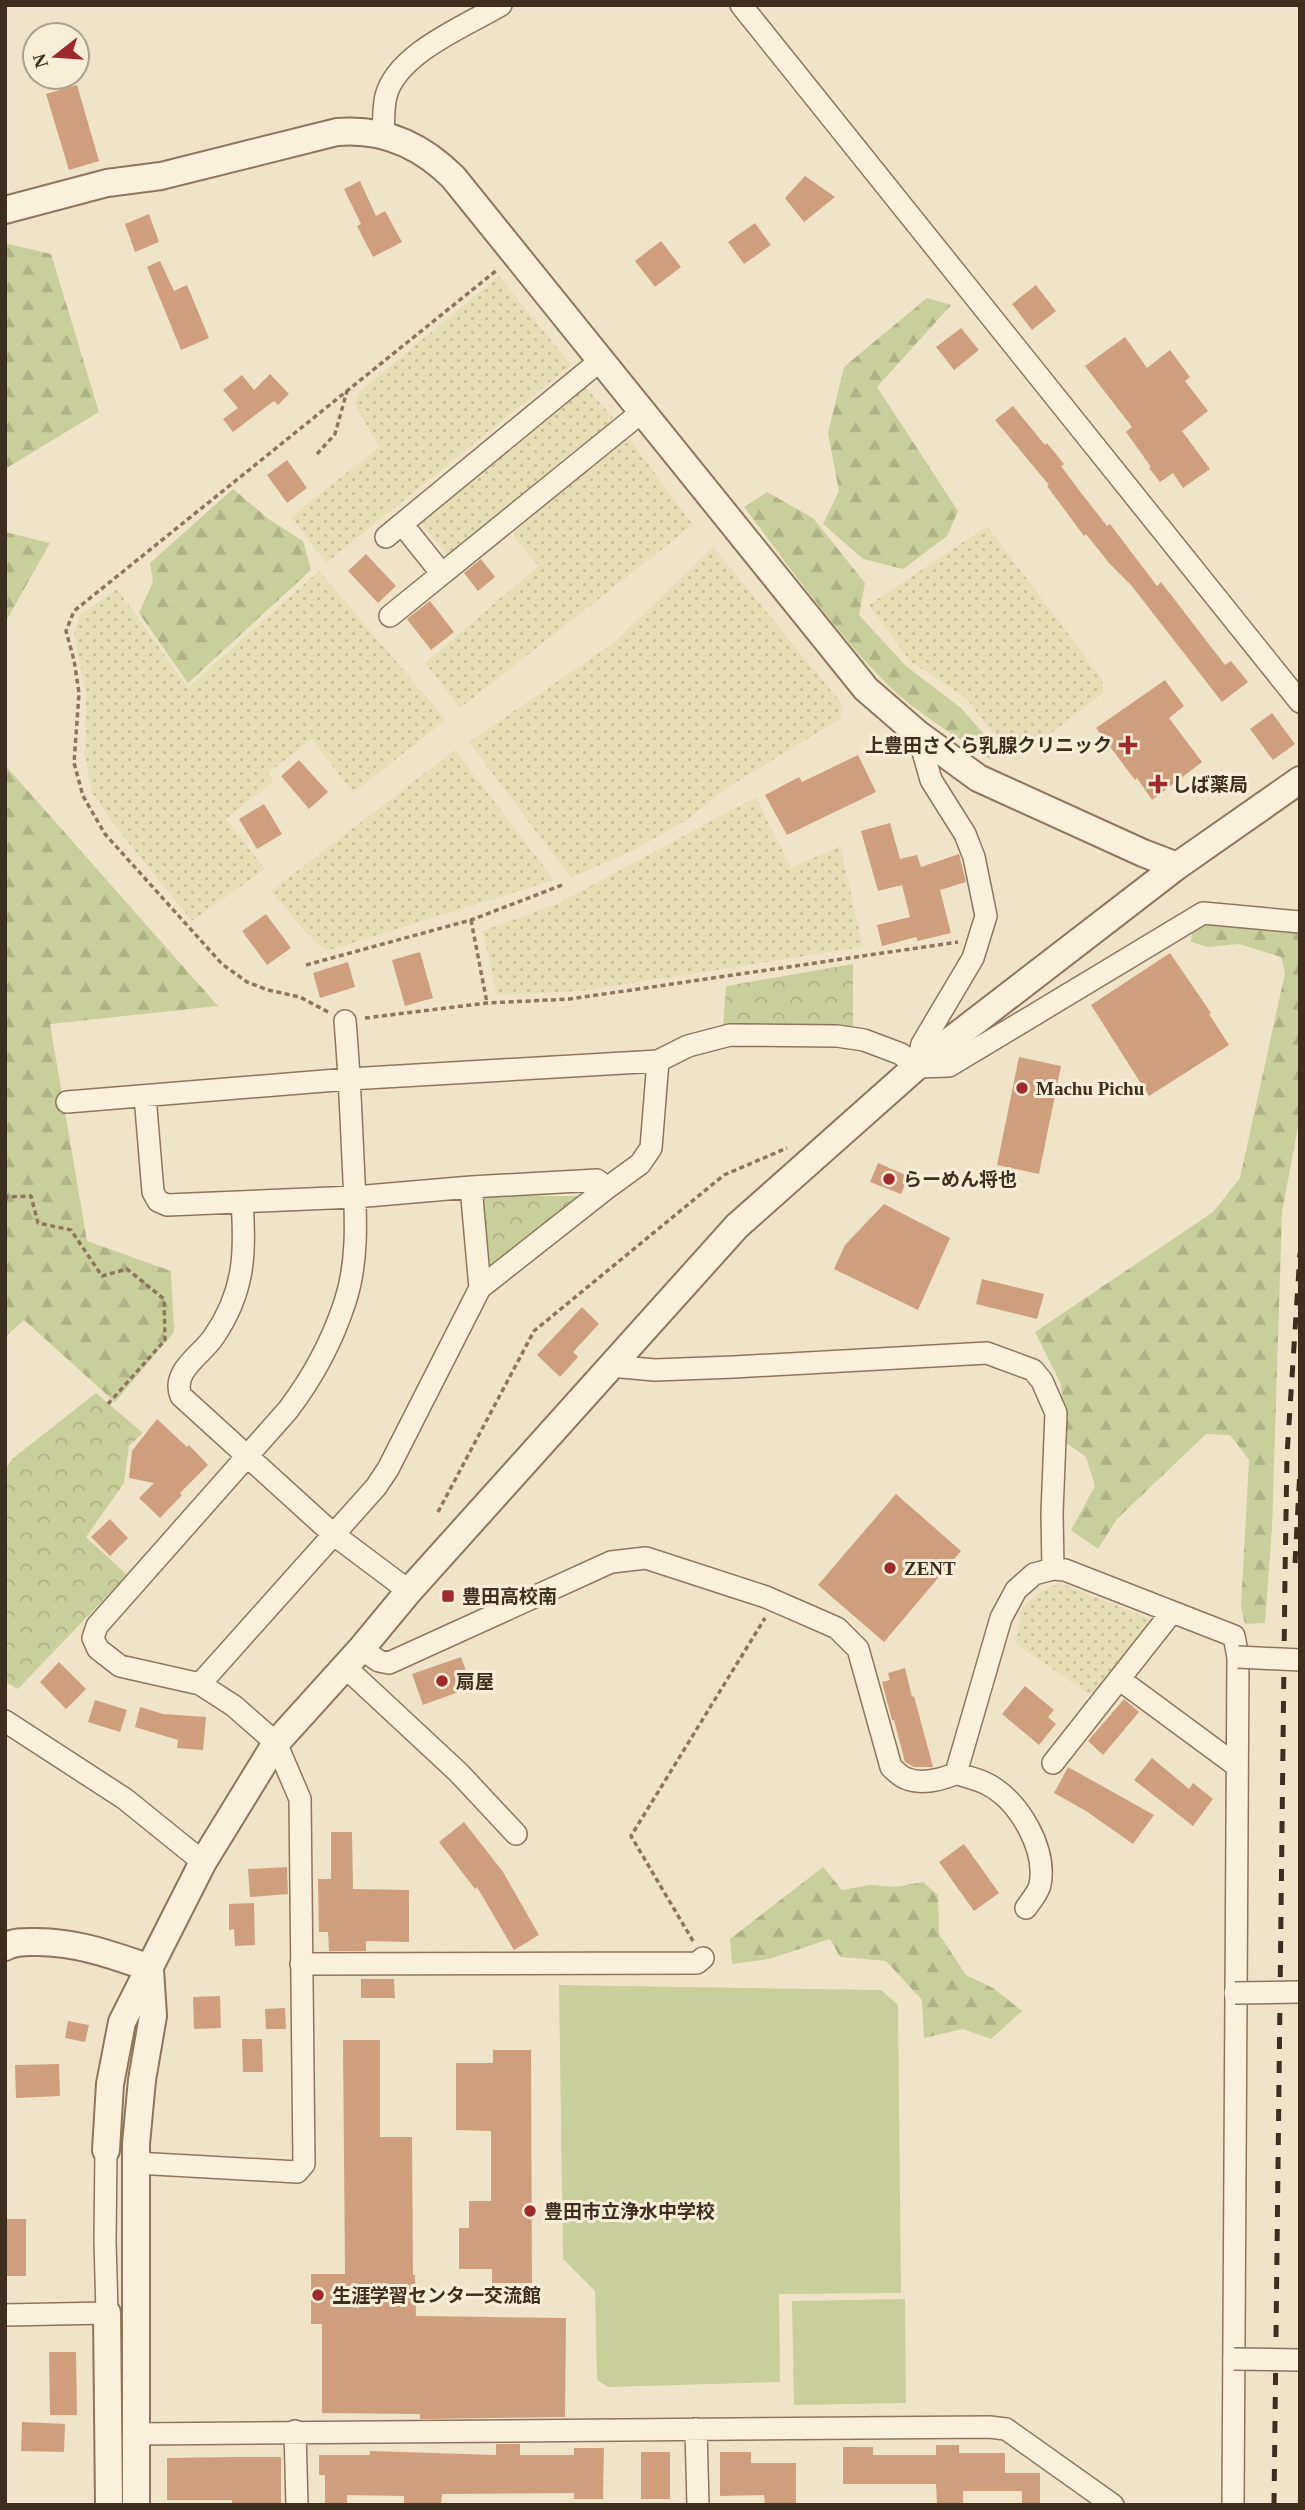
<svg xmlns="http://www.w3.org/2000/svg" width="1305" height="2510" font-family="'Times New Roman','Noto Sans JP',serif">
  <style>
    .farmland { fill: url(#farmland-dots) }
    .forest { fill: url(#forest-firs) }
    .park { fill: url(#park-crowns) }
    .garden { fill: #c9cf9b }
    .building { fill: #cf9f7d }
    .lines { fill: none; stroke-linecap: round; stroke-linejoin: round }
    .minor-casing { stroke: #8d765c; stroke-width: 24 }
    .tertiary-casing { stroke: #8d765c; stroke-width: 30 }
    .path { stroke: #8d765c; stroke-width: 3.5; stroke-dasharray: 5 3.5; stroke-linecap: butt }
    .minor { stroke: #faf1dc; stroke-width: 21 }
    .tertiary { stroke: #faf1dc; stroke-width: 26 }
    .rail { stroke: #3d2e20; stroke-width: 5; stroke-dasharray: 12 12; stroke-linecap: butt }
    .minor-bridge-casing { stroke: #8d765c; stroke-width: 24; stroke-linecap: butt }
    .minor-bridge { stroke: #faf1dc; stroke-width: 21 }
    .poi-dot { fill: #9e2a2b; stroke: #f7eed8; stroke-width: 2.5 }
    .labels { text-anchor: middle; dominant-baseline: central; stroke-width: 6; stroke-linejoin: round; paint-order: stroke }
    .poi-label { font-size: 19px; font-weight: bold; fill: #3d2e20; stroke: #f7eed8; text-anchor: start }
  </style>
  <defs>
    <pattern id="farmland-dots" width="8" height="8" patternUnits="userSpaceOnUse" patternTransform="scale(1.75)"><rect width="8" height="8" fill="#e6deb5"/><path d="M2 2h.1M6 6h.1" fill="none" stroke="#c6bf9b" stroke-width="1.8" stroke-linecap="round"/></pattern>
    <pattern id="forest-firs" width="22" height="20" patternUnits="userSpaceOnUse" patternTransform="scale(1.75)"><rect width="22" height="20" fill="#c9cf9b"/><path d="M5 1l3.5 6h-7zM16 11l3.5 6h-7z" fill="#aeb285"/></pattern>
    <pattern id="park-crowns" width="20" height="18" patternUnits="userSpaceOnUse" patternTransform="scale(1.75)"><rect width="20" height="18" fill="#c9cf9b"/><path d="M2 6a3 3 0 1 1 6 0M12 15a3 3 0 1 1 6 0" fill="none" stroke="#aeb285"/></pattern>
  </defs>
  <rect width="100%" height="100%" fill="#f0e4c8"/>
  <path class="farmland" d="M499 276 571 365 326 563 291 517 379 447 354 403 360 391Z
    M583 384 614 419 451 559 421 524Z
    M626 434 693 525 460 708 425 663 538 566 513 536 516 521Z
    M987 526 1102 679 1103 693 1015 761 966 698 910 661 869 605Z
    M713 547 843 705 840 719 730 786 688 819 636 849 571 878 469 742 612 644Z
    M319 571 446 720 353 793 312 739 268 773 274 781 226 819 265 869 192 921 115 826 92 792 85 754 86 693 74 633 80 615 117 589 188 688Z
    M455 750 554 880 326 951 310 937 271 891Z
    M756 797 791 868 840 846 863 947 582 991 497 995 483 931 559 903Z
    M1060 1583 1155 1621 1101 1691 1089 1694 1016 1644 1022 1608 1040 1592Z"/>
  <path class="forest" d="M5 243 51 254 99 412 5 469Z
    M927 298 951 305 877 387 958 511 947 536 903 569 863 559 823 524 839 491 828 433 844 367Z
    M233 489 270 520 303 541 311 570 188 683 139 613 153 582 150 563Z
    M767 492 813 518 865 583 859 615 906 666 961 708 983 733 990 759C954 734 912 711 882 679 831 626 788 565 744 507Z
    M5 532 50 543 5 623Z
    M5 765 218 1006 50 1024 87 1241 171 1271 174 1332 115 1402 24 1320 5 1337Z
    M1212 922 1300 931V1116L1282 1212 1272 1529 1265 1623 1245 1624 1241 1608 1249 1460 1230 1435 1206 1434 1117 1519 1098 1549 1071 1530 1095 1486 1086 1457 1065 1442 1061 1384 1035 1332 1213 1212 1240 1178 1285 973 1281 957 1239 944 1208 947 1191 942 1193 926Z
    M823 1867 842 1890 870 1885 895 1887 923 1882 938 1895 939 1934 966 1975 993 1988 1022 2011 991 2039 963 2029 924 2038 922 2000 886 1961 840 1957 830 1939 769 1959 732 1964 730 1939Z"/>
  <path class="park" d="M853 964V1029L723 1027 726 986Z
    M483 1196H578L490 1271Z
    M96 1393 143 1433 129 1446 124 1483 86 1537 127 1575 18 1689 5 1682V1470L12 1459Z"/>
  <path class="garden" d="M559 1985 881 1990 898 2005 901 2293 779 2294 780 2382 608 2387 597 2380 595 2291 563 2259Z
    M905 2299 906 2403 794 2405 792 2301Z"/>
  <path class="building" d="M77 85 99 161 69 170 46 94Z
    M805 176 835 197 804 222 785 198Z
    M360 181 376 216 385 211 402 242 373 257 357 226 361 224 344 189Z
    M149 214 159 242 135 252 125 224Z
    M755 223 771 245 744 264 728 242Z
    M661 241 681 267 655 287 635 261Z
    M160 261 174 291 187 285 209 338 181 350 147 267Z
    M1036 285 1056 311 1032 330 1012 304Z
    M961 328 979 350 954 370 936 347Z
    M1125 337 1147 368 1170 350 1190 377 1185 381 1208 411 1182 431 1210 469 1183 488 1173 473 1160 482 1149 468 1151 467 1126 432 1132 427 1085 366Z
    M270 374 289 394 278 405 274 401 233 432 223 419 238 408 223 390 242 375 254 390Z
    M1013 406 1045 445 1047 443 1064 464 1061 466 1078 489 1107 526 1110 524 1157 586 1161 582 1225 665 1231 661 1248 682 1222 702 1131 585 1109 563 1086 534 1084 536 1047 486 1049 485 995 420Z
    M287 460 307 488 287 503 267 475Z
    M366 554 396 586 378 603 348 571Z
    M481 559 495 577 478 591 464 573Z
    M430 601 454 632 431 650 407 619Z
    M1165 680 1184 706 1169 718 1202 762 1152 800 1137 778 1135 780 1096 728Z
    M1272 713 1295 744 1273 760 1250 729Z
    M858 755 876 792 787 835 765 795 799 777 802 782Z
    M299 760 328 792 309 809 281 776Z
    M264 804 282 834 257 849 239 819Z
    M890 823 900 859 917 855 921 867 959 854 966 882 940 890 951 933 918 941 916 937 882 946 877 925 910 917 902 885 878 891 861 831Z
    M266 914 291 948 267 965 242 931Z
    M420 952 433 998 405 1006 392 960Z
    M1170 953 1211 1013 1209 1014 1229 1045 1149 1096 1091 1005Z
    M348 962 355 987 320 998 313 973Z
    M1019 1057 1061 1066 1039 1174 997 1165Z
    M878 1163 908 1176 901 1194 870 1182Z
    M884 1204 950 1238 918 1310 834 1269 845 1245Z
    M982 1279 1044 1294 1037 1319 976 1304Z
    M582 1307 599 1324 573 1352 578 1357 560 1377 537 1355Z
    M157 1419 187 1447 189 1445 208 1465 180 1493 182 1495 160 1518 139 1498 154 1483 129 1478 132 1451Z
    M896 1494 961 1551 884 1642 818 1585Z
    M110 1519 128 1538 110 1556 91 1537Z
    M461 1657 472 1687 423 1705 412 1674Z
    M59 1662 86 1689 66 1709 40 1682Z
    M905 1668 912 1697 914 1696 933 1767H914L905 1762 894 1720H892L882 1682 890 1680 888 1673Z
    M1025 1686 1054 1710 1048 1717 1056 1724 1039 1745 1002 1714Z
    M1124 1699 1139 1712 1103 1755 1088 1741Z
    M95 1700 127 1710 120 1732 88 1722Z
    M140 1707 163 1714 206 1717 203 1750 177 1748 178 1740 135 1727Z
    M1152 1758 1189 1789 1193 1783 1213 1799 1193 1826 1134 1780Z
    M1068 1767 1154 1815 1133 1844 1086 1811 1054 1793Z
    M464 1822 503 1872 539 1935 514 1950 477 1887 475 1889 439 1842Z
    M331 1832H352L353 1889 409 1890V1942L366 1941V1951H329L328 1932H319L318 1879H331Z
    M964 1844 999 1893 974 1911 939 1862Z
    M287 1867 288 1894 250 1897 248 1869Z
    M254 1903 255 1945 235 1946 234 1929 229 1930V1904Z
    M361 1979H394L395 1998H361Z
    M220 1996 221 2028 194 2029 193 1997Z
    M285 2008 286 2029H266L265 2009Z
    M68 2021 89 2025 85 2042 65 2038Z
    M242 2039H262L263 2072H243Z
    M343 2040H380V2137H412L413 2275H415L416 2316 566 2318 565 2417 420 2419V2414L322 2413V2324H311V2274H345Z
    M493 2050H531L532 2283H492V2269H459V2228H469V2201H491V2131L456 2130V2063H493Z
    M59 2064 60 2096 16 2098 15 2065Z
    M5 2219H26V2276H5Z
    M49 2352H76L77 2415H50Z
    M22 2422 65 2424 64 2452 21 2451Z
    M496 2444H520V2455H574V2448H604L603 2499H574V2493L442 2494 441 2505H404V2496L347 2495V2504H325V2475H319V2455H370V2451L496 2455Z
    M936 2445H959V2453H1005V2473H1040V2504H1022V2491H963V2504H937L936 2484H843V2447H873V2455H936Z
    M641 2452H670V2499H641Z
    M720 2452H751V2463H796V2503L765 2504 764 2495 720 2496Z
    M232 2457H281V2505H232V2500H167V2458Z"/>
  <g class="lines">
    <defs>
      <path id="minor" d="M741 5 1300 702
        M383 134C384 122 383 108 386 96 397 53 466 26 501 5
        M402 524 442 574
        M386 537 601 360
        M390 616 643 411
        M916 1067 922 1044 973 958 986 916 974 857 965 834 931 780 918 734
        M145 1096 153 1192 158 1201 167 1205 355 1197 471 1187 597 1180 607 1188 640 1164 651 1148 658 1061
        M67 1102 349 1079 658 1061 688 1046 730 1035 837 1036 864 1040 901 1054 916 1067 949 1066 1203 913 1300 922
        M242 1202C246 1255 244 1293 213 1338 201 1355 171 1372 181 1396L333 1534 409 1591
        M480 1288 607 1188
        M610 1366 655 1370 734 1367 987 1353 1033 1370 1042 1381 1056 1413 1052 1513 1053 1569
        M361 1649 379 1661 389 1663 611 1562 646 1558 766 1597 837 1628 858 1649 891 1767C895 1771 900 1776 905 1778 920 1785 942 1780 956 1773L1001 1618 1016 1590 1034 1574 1053 1569 1065 1570 1234 1636 1238 1657 1233 2505
        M344 1666 459 1773 516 1834
        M1119 1679 1237 1766
        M200 1684 376 1487 388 1469 480 1288 471 1187
        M5 1721 125 1799 203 1862
        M1053 1763 1172 1612
        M956 1773C966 1777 978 1779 987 1784 1019 1800 1047 1849 1040 1885 1038 1893 1030 1902 1026 1908
        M301 1964 697 1963 703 1958
        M136 2163 297 2172 304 2164 300 1799 276 1743 234 1706 200 1684 120 1666 98 1649 93 1638 97 1626 288 1410C313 1377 332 1342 345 1302 360 1257 355 1206 353 1159 351 1113 349 1067 345 1021
        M5 2315 107 2313 105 2241 106 2150
        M696 2429 698 2505
        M295 2431 297 2505
        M135 2434 989 2427 1006 2429 1113 2505"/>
      <path id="tertiary" d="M5 210 107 183 161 176 337 132C382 128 421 145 453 177L866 689 918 734 978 778 1143 853 1177 866
        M5 1947C15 1941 26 1942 37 1942 77 1942 112 1955 150 1968
        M106 2150 110 2084 122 2022 203 1862 276 1743 361 1649 409 1591 737 1226 916 1067 1177 866 1300 780
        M107 2313 109 2505
        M136 2505V2144L142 2080 153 2016 150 1969"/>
    </defs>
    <use href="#minor" class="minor-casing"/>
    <use href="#tertiary" class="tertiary-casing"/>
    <path class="path" d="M317 454 335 434 347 391
      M471 920 487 1003
      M306 965 471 920 565 884
      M328 1012 300 997 268 990 247 982 222 964 105 834 83 796 74 763 79 693 74 660 66 631 74 611 497 270
      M365 1018 487 1003 570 999 958 942
      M5 1200 7 1197 31 1196 38 1223 71 1230 102 1276 127 1269 164 1299 165 1340 108 1404
      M5 1365V1366
      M438 1512 534 1331 724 1175 787 1148
      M693 1941 631 1836 765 1618"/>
    <use href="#minor" class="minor"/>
    <use href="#tertiary" class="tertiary"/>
    <path class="rail" d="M1295 1563 1300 1469
      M1274 2505 1285 1576 1287 1455 1300 1253"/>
    <defs>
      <path id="minor-bridge" d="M1238 1657 1300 1660
        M1235 1993 1300 1992
        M1234 2359 1300 2360"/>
    </defs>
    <use href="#minor-bridge" class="minor-bridge-casing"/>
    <use href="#minor-bridge" class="minor-bridge"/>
  </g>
  <g class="poi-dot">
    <path d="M1124.5 734.5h7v7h7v7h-7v7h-7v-7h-7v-7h7z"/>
    <path d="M1154.5 773.5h7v7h7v7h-7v7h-7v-7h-7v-7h7z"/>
    <circle cx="1022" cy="1088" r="7"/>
    <circle cx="889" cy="1179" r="7"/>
    <circle cx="890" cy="1568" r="7"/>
    <rect x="441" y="1589" width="14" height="14" rx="3.5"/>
    <circle cx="442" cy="1681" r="7"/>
    <circle cx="530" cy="2211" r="7"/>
    <circle cx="318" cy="2295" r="7"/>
  </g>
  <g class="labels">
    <g class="poi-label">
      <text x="1112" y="745" text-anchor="end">上豊田さくら乳腺クリニック</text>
      <text x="1172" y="784">しば薬局</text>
      <text x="1036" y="1088">Machu Pichu</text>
      <text x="903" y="1179">らーめん将也</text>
      <text x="904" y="1568">ZENT</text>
      <text x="462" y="1596">豊田高校南</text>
      <text x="456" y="1681">扇屋</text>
      <text x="544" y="2211">豊田市立浄水中学校</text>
      <text x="332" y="2295">生涯学習センタ一交流館</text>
    </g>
  </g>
  <rect width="1305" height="2510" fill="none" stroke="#3d2e20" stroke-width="14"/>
  <g transform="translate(56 56) rotate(253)"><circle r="33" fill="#f7eed8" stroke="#ada18e" stroke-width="2"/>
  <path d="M0-5L12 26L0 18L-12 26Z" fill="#9e2a2b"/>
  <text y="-10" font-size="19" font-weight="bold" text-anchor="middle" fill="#3d2e20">N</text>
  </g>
</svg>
